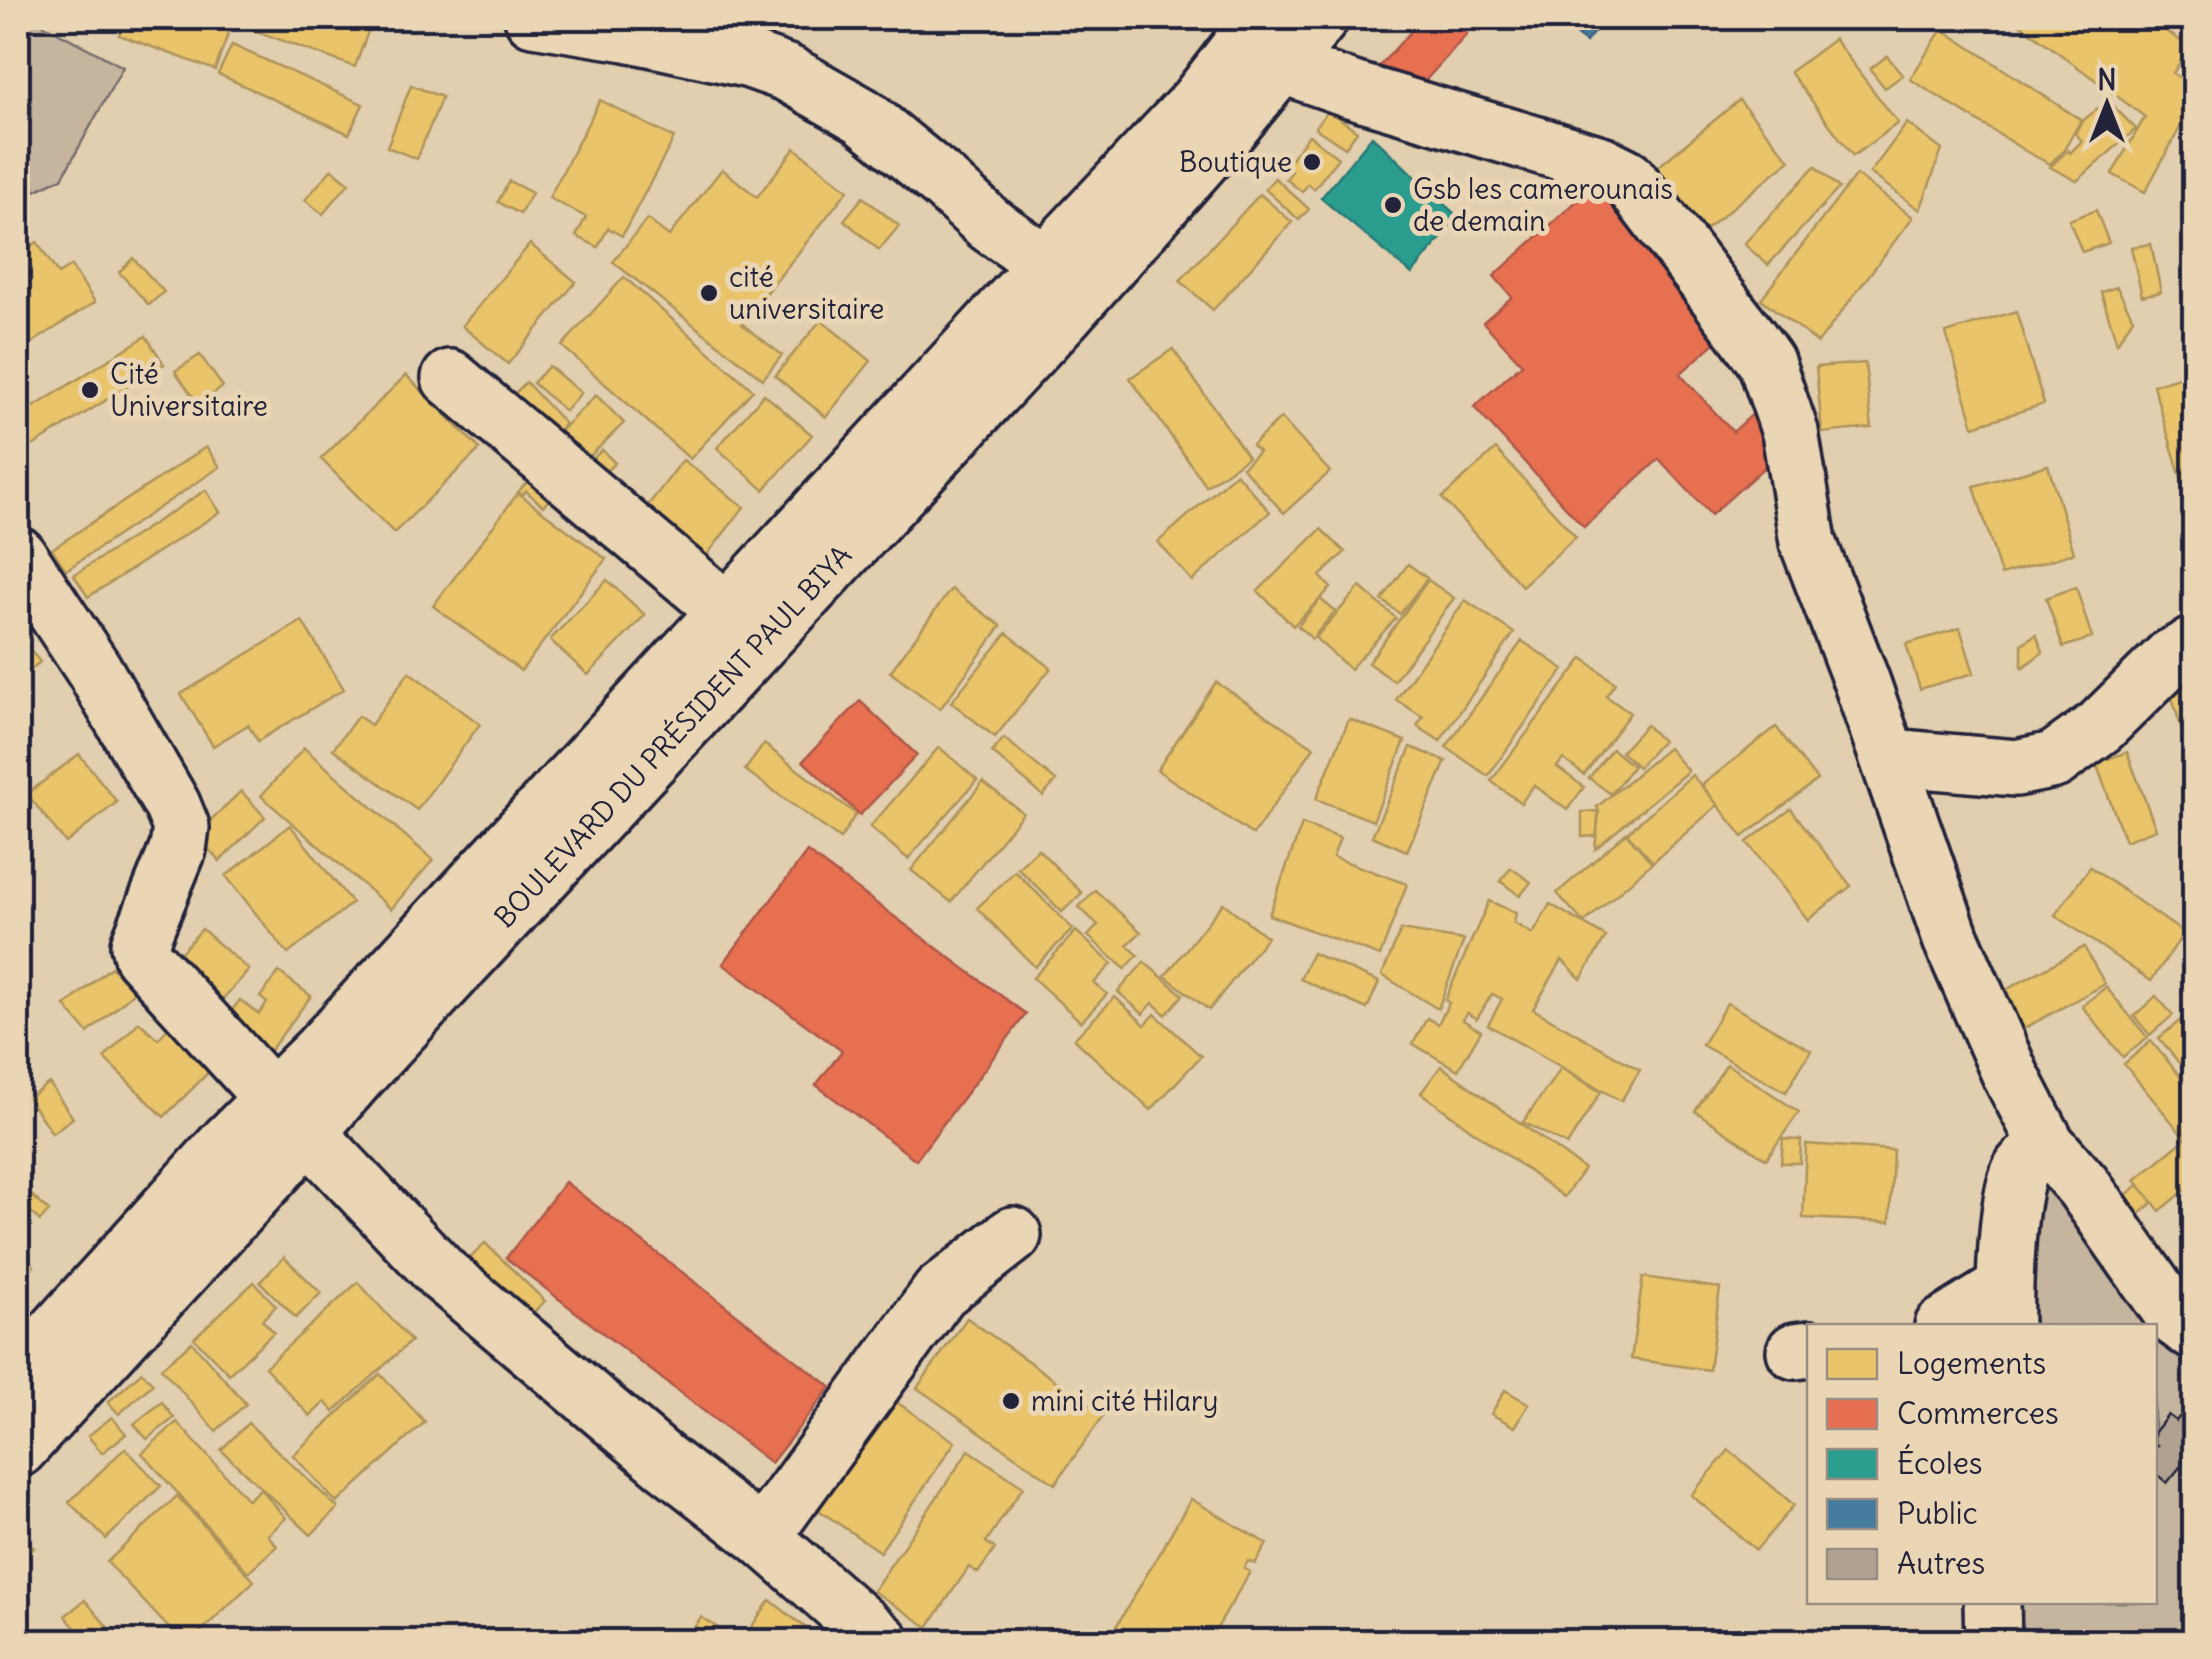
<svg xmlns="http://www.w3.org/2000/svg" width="2212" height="1659" font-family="Delius,sans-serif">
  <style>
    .green { fill: #c6b59e; stroke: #746c6c; stroke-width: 2.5 }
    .homes { fill: #e9c46a; stroke: #ad935c; stroke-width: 2.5 }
    .shops { fill: #e76f51; stroke: #ac584a; stroke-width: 2.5 }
    .schools { fill: #2a9d8f; stroke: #287876; stroke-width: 2.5 }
    .public { fill: #457b9d; stroke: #3a6080; stroke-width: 2.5 }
    .building { fill: #b0a191; stroke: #22223b; stroke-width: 2.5 }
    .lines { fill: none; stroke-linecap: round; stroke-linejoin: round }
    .minor-casing { stroke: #22223b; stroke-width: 62 }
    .major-casing { stroke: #22223b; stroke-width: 62 }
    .minor { stroke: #ead6b4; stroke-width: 55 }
    .major { stroke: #ead6b4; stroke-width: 55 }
    .poi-dot { fill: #22223b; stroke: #ead6b4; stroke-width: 4 }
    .labels { text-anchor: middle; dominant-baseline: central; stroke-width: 10; stroke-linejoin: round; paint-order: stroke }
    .poi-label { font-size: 28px; fill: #22223b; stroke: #ead6b4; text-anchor: start }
    .street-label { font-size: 28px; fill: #22223b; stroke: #ead6b4 }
  </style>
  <rect width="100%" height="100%" fill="#e2cfaf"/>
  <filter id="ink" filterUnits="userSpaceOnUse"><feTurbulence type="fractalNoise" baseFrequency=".01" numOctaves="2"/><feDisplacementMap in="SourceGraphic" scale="20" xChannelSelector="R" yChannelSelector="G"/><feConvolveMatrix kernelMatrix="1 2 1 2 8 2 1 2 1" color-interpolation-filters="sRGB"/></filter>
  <g filter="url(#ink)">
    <path class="green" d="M18 18H31L123 67 62 178 18 199Z
      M2047 1145 2194 1332V1641H2026L1988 1602H2154V1326H2007Z"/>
    <path class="homes" d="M126 18H234L215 70 119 35Z
      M257 18H373L355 67 253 30Z
      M634 18H737L733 38Z
      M2020 18H2147L2190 47 2173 73 2194 89V102L2145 192 2112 174 2145 117 2017 22Z
      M1942 29 2081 120 2064 150 2050 164 2027 152 1910 79Z
      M1834 39 1898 123 1853 156 1790 72Z
      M232 45 363 104 349 134 218 74Z
      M1887 56 1903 75 1885 88 1870 69Z
      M411 85 442 97 417 159 387 147Z
      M600 100 674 138 622 236 608 228 598 247 576 236 586 217 549 198Z
      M1739 100 1790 160 1704 231 1653 171Z
      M2108 101 2136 129 2077 181 2050 167 2068 150 2070 153 2082 141 2075 133 2082 121Z
      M1328 110 1357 131 1345 148 1315 128Z
      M1907 123 1942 150 1920 210 1870 173Z
      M1309 135 1338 158 1314 189 1308 184 1302 192 1286 179 1292 171 1285 166Z
      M795 148 848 190 742 324 782 355 763 379 613 262 647 219 669 236 722 169 757 197Z
      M1815 166 1839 188 1768 265 1744 244Z
      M332 169 349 183 323 214 305 200Z
      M1856 175 1913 217 1818 343 1761 299Z
      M1275 178 1309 209 1299 220 1265 189Z
      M509 181 532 193 520 214 498 202Z
      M1260 194 1292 222 1213 310 1180 281Z
      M863 197 899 226 879 250 844 220Z
      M2096 210 2109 243 2082 252 2069 220Z
      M37 242 58 274 71 266 95 302 18 352V255Z
      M530 244 576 282 508 364 462 326Z
      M2151 244 2161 292 2142 296 2131 247Z
      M133 258 164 292 149 305 119 272Z
      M624 277 753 390 690 459 562 346Z
      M2117 287 2133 318 2117 343 2101 292Z
      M2016 311 2044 404 1974 426 1946 333Z
      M821 320 871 361 826 417 775 376Z
      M146 336 164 364 18 455V417Z
      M1173 349 1248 457 1206 486 1130 378Z
      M200 355 223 387 198 404 175 371Z
      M1865 363 1872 428 1822 433 1816 367Z
      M549 366 581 393 565 411 533 383Z
      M2194 372V499L2188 501 2153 385Z
      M406 375 480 449 394 533 321 459Z
      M526 382 565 424 549 440 510 398Z
      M764 394 812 435 764 490 717 448Z
      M596 395 624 423 582 464 554 437Z
      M1281 418 1330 472 1284 513 1242 467 1259 452 1252 445Z
      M206 447 220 467 66 570 52 549Z
      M1496 449 1576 537 1522 586 1442 498Z
      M602 450 615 463 594 482 582 469Z
      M683 460 744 507 700 564 639 517Z
      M2048 465 2074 553 2001 575 1974 486Z
      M538 470 559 488 543 506 526 491 522 495 518 492Z
      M1236 473 1270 512 1192 581 1158 542Z
      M206 490 220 512 88 597 74 575Z
      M518 493 606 559 521 671 433 606Z
      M1321 529 1345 552 1320 576 1331 588 1293 626 1258 591Z
      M1408 564 1427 578 1400 614 1382 600Z
      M607 580 645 615 588 675 550 640Z
      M1428 580 1454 598 1394 681 1368 663Z
      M1360 587 1396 618 1350 669 1315 638Z
      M2076 587 2092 638 2063 647 2046 598Z
      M951 589 1001 626 940 709 890 672Z
      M1320 599 1335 611 1312 639 1298 626Z
      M1465 600 1514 633 1440 741 1417 726 1423 717 1396 700Z
      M302 621 344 689 258 741 248 725 213 746 181 694Z
      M1960 628 1974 673 1920 689 1906 644Z
      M1007 633 1051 668 995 737 951 702Z
      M2036 634 2043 652 2022 668V644Z
      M18 635 40 662 18 680Z
      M1522 641 1564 669 1488 776 1446 747Z
      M1583 658 1615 683 1606 696 1630 713 1584 775 1563 759 1557 767 1584 787 1567 810 1534 785 1521 803 1491 781Z
      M2194 665V756L2190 758 2165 673Z
      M409 672 480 724 417 810 333 749 358 716 371 725Z
      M1216 682 1314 747 1253 835 1157 770Z
      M1349 719 1405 741 1373 821 1316 799Z
      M1646 725 1662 741 1638 767 1621 752Z
      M1776 727 1817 780 1743 837 1702 785Z
      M1004 738 1056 781 1043 796 992 752Z
      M764 744 856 814 840 839 745 770Z
      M939 747 977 780 908 859 870 827Z
      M1411 747 1446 761 1407 851 1372 836Z
      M304 748 433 860 391 909 261 796Z
      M1668 748 1688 771 1595 849 1599 812 1597 807Z
      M1612 749 1633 766 1611 794 1589 778Z
      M2127 752 2156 829 2125 841 2096 763Z
      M79 754 117 802 66 843 27 794Z
      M1692 775 1718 805 1653 862 1627 833Z
      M983 782 1023 813 951 902 911 870Z
      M241 791 265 817 220 861 195 835Z
      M1791 809 1851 886 1808 920 1747 842Z
      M1598 811 1597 836 1582 837V812Z
      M1302 824 1340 838 1333 857 1407 884 1380 956 1269 915Z
      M290 825 352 903 288 954 226 876Z
      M1626 833 1652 863 1584 923 1557 893Z
      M1038 849 1082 893 1062 912 1018 868Z
      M2090 867 2184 933 2151 981 2055 915Z
      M1511 868 1531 882 1520 896 1500 881Z
      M1015 871 1073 929 1035 967 977 908Z
      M1095 890 1141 932 1127 945 1138 955 1125 969 1088 936 1098 925 1079 907Z
      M1489 901 1516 913 1514 923 1533 934 1550 904 1606 937 1581 979 1562 960 1533 1009 1640 1070 1621 1101 1488 1025 1502 999 1492 994 1477 1019 1467 1013 1463 1020 1481 1031 1458 1070 1413 1044 1427 1018 1438 1024 1449 1003 1445 1000Z
      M1223 903 1267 937 1209 1010 1165 976Z
      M202 929 249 970 209 1014 162 973Z
      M1401 930 1464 940 1438 1009 1382 975Z
      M1076 931 1112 964 1094 983 1107 994 1081 1022 1033 978Z
      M2084 947 2105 984 2007 1038 1986 1001Z
      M1312 953 1379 982 1367 1009 1300 979Z
      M1144 962 1183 995 1166 1015 1153 1003 1143 1014 1118 992Z
      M111 967 134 992 88 1033 65 1006Z
      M279 972 311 996 260 1064 216 1031 240 1000 259 1014 267 1003 260 997Z
      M2106 987 2148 1038 2123 1057 2082 1006Z
      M2156 996 2173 1015 2150 1035 2134 1016Z
      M1115 997 1145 1025 1155 1014 1201 1056 1151 1110 1074 1039Z
      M1727 1003 1811 1050 1786 1092 1702 1045Z
      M2194 1009V1082L2159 1038Z
      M176 1020 219 1062 164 1117 104 1058 139 1022 158 1039Z
      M2151 1041 2194 1093V1129L2184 1137 2124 1064Z
      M1727 1064 1799 1112 1766 1159 1695 1111Z
      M1441 1066 1584 1169 1564 1197 1421 1093Z
      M1561 1068 1601 1092 1567 1145 1523 1122Z
      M49 1083 73 1118 52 1133 28 1098Z
      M2194 1132V1183L2160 1211 2135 1180Z
      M1783 1139 1801 1140 1800 1163H1781Z
      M1806 1144 1893 1150 1890 1222 1803 1218Z
      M2138 1185 2153 1202 2133 1221 2117 1204Z
      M27 1191 49 1211 40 1221 18 1200Z
      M485 1243 545 1301 517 1329 458 1271Z
      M18 1250 34 1266 18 1283Z
      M284 1257 321 1293 296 1318 260 1282Z
      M1643 1277 1720 1288 1709 1370 1631 1359Z
      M254 1282 276 1306 262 1320 274 1332 229 1374 194 1338Z
      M358 1282 411 1341 334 1412 325 1402 310 1416 265 1367Z
      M967 1318 1104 1415 1055 1484 917 1388Z
      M192 1342 246 1404 216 1431 161 1368Z
      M142 1372 153 1384 119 1414 108 1402Z
      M380 1374 425 1422 337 1503 293 1455Z
      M1505 1390 1529 1404 1515 1427 1491 1414Z
      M892 1399 955 1442 880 1552 817 1509Z
      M162 1402 174 1418 147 1439 134 1424Z
      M112 1417 126 1434 102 1453 88 1436Z
      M177 1422 248 1500 260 1489 286 1518 268 1535 277 1546 248 1572 142 1453Z
      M248 1423 338 1508 311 1535 221 1450Z
      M125 1448 161 1486 106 1539 69 1502Z
      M969 1450 1023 1487 986 1542 995 1549 978 1573 969 1567 928 1627 873 1591Z
      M1729 1450 1794 1505 1756 1550 1691 1495Z
      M177 1496 254 1581 190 1642H182L107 1562Z
      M1191 1499 1267 1544 1255 1564 1248 1561 1244 1568 1250 1572 1209 1642H1107Z
      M18 1531 34 1548 18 1564Z
      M85 1600 120 1642H87L65 1616Z
      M770 1600 824 1642H741Z
      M701 1617 737 1640 735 1642H685Z"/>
    <path class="shops" d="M1423 18H1449L1467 34 1407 101 1374 72Z
      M1600 180 1734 326 1680 374 1733 432 1757 410 1789 445 1711 515 1659 459 1584 527 1474 407 1522 364 1483 322 1512 297 1494 276Z
      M860 701 917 755 860 815 803 761Z
      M807 852 1026 1014 916 1160 816 1085 842 1051 723 964Z
      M565 1182 831 1387 771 1463 506 1258Z"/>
    <path class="schools" d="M1372 136 1458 217 1412 274 1321 198Z"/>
    <path class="public" d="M1554 18H1605L1586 42Z"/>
    <path class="building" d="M2194 1399V1450L2167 1483 2154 1472V1448L2157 1445 2154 1443V1433L2168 1415 2176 1421Z"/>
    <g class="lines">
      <defs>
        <path id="minor" d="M533 18 626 33 750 60 787 73 863 116 942 181 989 224 1045 263 1079 292
          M1281 65 1353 90 1601 164 1627 177 1749 338 1766 362 1790 432 1808 542 1862 683 1951 939 2011 1076 2047 1145 2083 1186 2176 1319 2194 1332
          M450 378 727 611
          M18 555 94 670 172 805 181 827 178 849 139 945 142 956 272 1098 308 1133 442 1274 665 1462 762 1537 882 1642
          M1889 757 2016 768 2054 760 2101 726 2170 658 2194 645
          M1943 1326 2004 1288
          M2005 1326C2004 1296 2006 1189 2022 1167 2028 1159 2039 1152 2047 1145
          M1795 1351 1810 1349
          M762 1537 940 1292 1013 1235
          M1992 1602 1993 1642"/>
        <g id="major">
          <path d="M18 1374 229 1141 321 1050 1025 288 1045 263 1197 102 1262 18"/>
          <path id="s1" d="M18 1449 274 1171 359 1074 1064 315 1228 130 1320 18"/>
        </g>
      </defs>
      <use href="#minor" class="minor-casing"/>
      <use href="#major" class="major-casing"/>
      <use href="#minor" class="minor"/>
      <use href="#major" class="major"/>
    </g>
  </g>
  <g class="poi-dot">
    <circle cx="1312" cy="162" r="10"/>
    <circle cx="1393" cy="205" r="10"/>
    <circle cx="709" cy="293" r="10"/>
    <circle cx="90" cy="390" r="10"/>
    <circle cx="1011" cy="1401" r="10"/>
  </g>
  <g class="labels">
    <g class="poi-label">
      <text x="1292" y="162" text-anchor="end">Boutique</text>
      <text x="1413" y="189">Gsb les camerounais<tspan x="1413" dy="32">de demain</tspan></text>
      <text x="729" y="277">cité<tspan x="729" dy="32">universitaire</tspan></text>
      <text x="110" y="374">Cité<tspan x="110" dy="32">Universitaire</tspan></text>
      <text x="1031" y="1401">mini cité Hilary</text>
    </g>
    <g class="street-label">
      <text stroke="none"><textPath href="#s1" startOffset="968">BOULEVARD DU PRÉSIDENT PAUL BIYA</textPath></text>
    </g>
  </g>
  <rect width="2212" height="1659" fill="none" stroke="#ead6b4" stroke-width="60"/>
  <rect x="30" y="30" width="2152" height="1599" fill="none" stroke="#22223b" stroke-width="4" filter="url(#ink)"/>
  <rect x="1807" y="1324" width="350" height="280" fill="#ead6b4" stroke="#9a8e84" stroke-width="2.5"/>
  <rect x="1827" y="1349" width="50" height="30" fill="#e9c46a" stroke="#9a8e84" stroke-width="2.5"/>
  <text x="1897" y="1374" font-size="30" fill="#22223b">Logements</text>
  <rect x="1827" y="1399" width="50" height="30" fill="#e76f51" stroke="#9a8e84" stroke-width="2.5"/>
  <text x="1897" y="1424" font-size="30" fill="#22223b">Commerces</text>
  <rect x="1827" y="1449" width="50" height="30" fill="#2a9d8f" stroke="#9a8e84" stroke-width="2.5"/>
  <text x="1897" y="1474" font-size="30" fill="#22223b">Écoles</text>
  <rect x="1827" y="1499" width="50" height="30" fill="#457b9d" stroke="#9a8e84" stroke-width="2.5"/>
  <text x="1897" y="1524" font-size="30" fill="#22223b">Public</text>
  <rect x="1827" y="1549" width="50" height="30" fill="#b0a191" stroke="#9a8e84" stroke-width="2.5"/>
  <text x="1897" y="1574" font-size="30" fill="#22223b">Autres</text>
  <g transform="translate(2107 105)" stroke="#ead6b4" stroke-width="8" paint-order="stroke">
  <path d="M0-8L18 38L0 25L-18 38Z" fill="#22223b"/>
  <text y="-15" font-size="28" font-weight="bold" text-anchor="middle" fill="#22223b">N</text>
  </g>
</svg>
